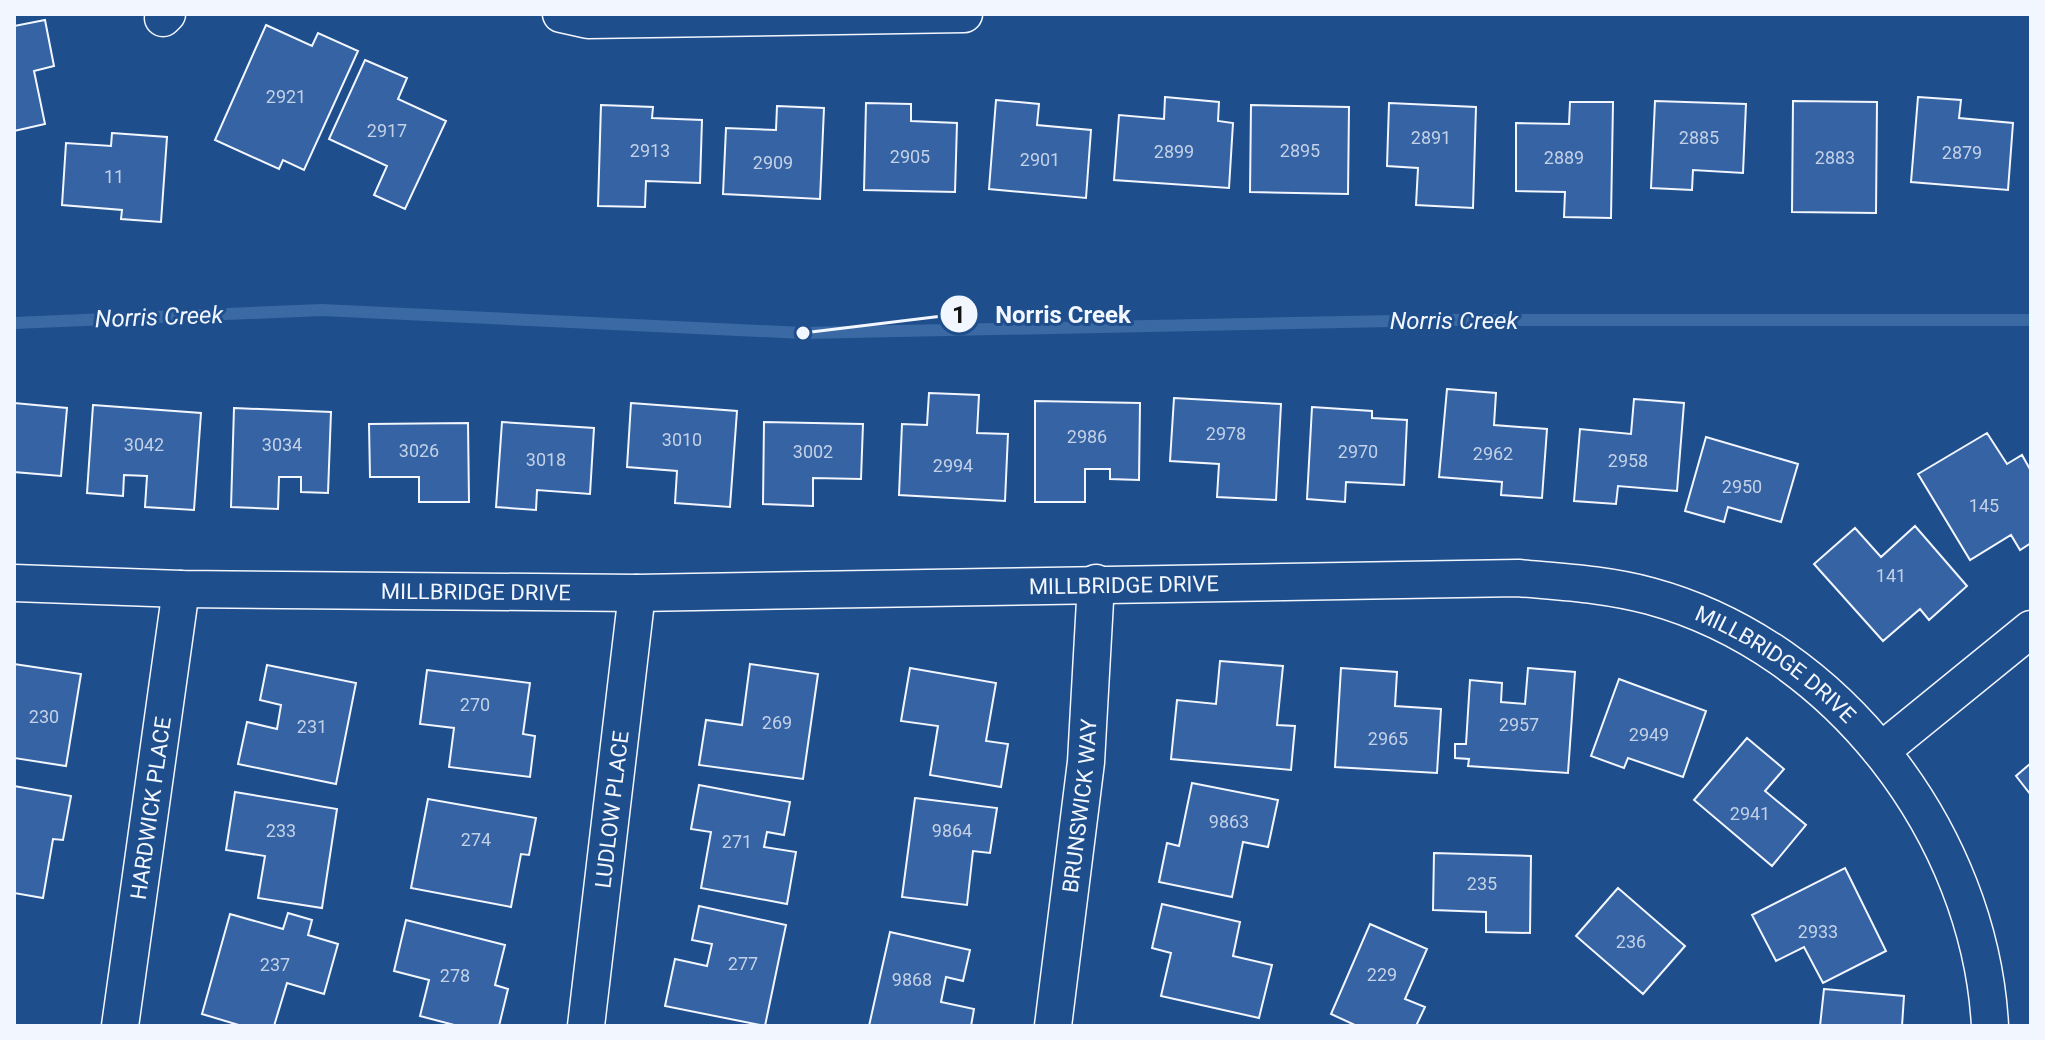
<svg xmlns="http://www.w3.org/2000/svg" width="2045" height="1040" font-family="Roboto,sans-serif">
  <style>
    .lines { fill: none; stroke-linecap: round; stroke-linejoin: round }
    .stream { stroke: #3b69a3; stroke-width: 12 }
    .building { fill: #3563a3; stroke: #f2f6ff; stroke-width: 2 }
    .minor-casing { stroke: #f2f6ff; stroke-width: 39 }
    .minor { stroke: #1f4e8c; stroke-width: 36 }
    .labels { text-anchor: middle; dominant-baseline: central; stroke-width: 6; stroke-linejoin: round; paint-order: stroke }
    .number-label { font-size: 18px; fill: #c3d1e8 }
    .street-label { font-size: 22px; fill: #f2f6ff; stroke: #1f4e8c }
    .water-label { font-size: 24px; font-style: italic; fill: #f2f6ff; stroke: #1f4e8c }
    .leader { fill: none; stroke: #f2f6ff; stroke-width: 3 }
    .callout-dot { fill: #f2f6ff; stroke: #1f4e8c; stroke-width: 3 }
    .mark-label { font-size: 24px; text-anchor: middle; font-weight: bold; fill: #111 }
    .callout-label { font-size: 24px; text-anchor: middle; font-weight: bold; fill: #f2f6ff; stroke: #1f4e8c; stroke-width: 6; stroke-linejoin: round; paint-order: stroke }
  </style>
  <rect width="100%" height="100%" fill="#1f4e8c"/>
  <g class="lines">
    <path class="stream" d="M14 323 322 310 803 333 1441 320H2031"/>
  </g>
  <path class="building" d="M45 20 54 66 34 71 45 124 14 131V26Z
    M266 25 312 46 318 33 358 51 304 170 283 160 279 169 215 140Z
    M365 60 407 78 398 99 446 121 405 209 374 195 387 166 329 139Z
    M1165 97 1219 102 1218 121 1233 123 1229 188 1114 180 1119 115 1164 119Z
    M1918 97 1961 100 1959 118 2013 123 2008 190 1911 182Z
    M996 100 1039 104 1037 125 1091 130 1086 198 989 189Z
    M1655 101 1746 104 1743 173 1693 170 1692 190 1651 188Z
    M1793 101 1877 102 1876 213 1792 212Z
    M1570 102H1613L1611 218 1564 217 1565 192 1516 191V123L1569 124Z
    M866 103 911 104V121L957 123 955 192 864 190Z
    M1389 103 1476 107 1473 208 1416 205 1418 168 1387 166Z
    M601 105 653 107 652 118 702 120 700 183 646 181 645 207 598 206Z
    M1251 105 1349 107 1348 194 1250 192Z
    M777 106 824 108 820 199 723 194 726 128 776 130Z
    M112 133 167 137 161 222 121 219 122 210 62 205 66 143 111 146Z
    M1447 389 1496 393 1494 425 1547 429 1542 498 1501 495 1502 482 1439 477Z
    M929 393 979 395 977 433 1008 434 1005 501 899 495 902 424 927 425Z
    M1174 398 1281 404 1276 500 1217 497 1219 464 1170 461Z
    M1634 399 1684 403 1677 491 1618 486 1616 504 1574 501 1580 429 1631 434Z
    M1035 401 1140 403 1139 480 1110 479V469H1085V502H1035Z
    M14 403 67 408 61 476 14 472Z
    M631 403 737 411 730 507 675 503 677 471 627 467Z
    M93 405 201 413 194 510 145 507 147 476 124 475 123 496 87 493Z
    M1312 407 1372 411V418L1407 420 1404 485 1346 482 1345 502 1307 499Z
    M234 408 331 412 328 493 301 492V477H279L278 509 231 507Z
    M502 422 594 428 590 494 537 490 536 510 496 507Z
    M764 422 863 424 861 479 813 478V506L763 504Z
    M468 423 469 502H419V477H370L369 424Z
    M1987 433 2007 464 2022 455 2031 471V543L2020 550 2011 535 1970 560 1918 474Z
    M1706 437 1798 464 1781 522 1728 507 1724 522 1685 511Z
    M1915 526 1967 586 1929 620 1920 609 1883 641 1814 564 1855 528 1881 557Z
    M1220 661 1283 666 1277 725 1295 726 1291 770 1171 759 1177 700 1216 704Z
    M14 664 81 674 66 766 14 758Z
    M750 664 818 674 803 779 699 765 706 720 742 725Z
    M267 665 356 683 336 784 238 764 247 722 277 729 281 705 260 700Z
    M910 668 996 683 986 741 1008 744 1001 787 930 775 938 726 901 721Z
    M1341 668 1397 672 1395 706 1441 709 1437 773 1335 767Z
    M1528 668 1575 672 1568 773 1468 766 1469 759 1455 758V744H1466L1470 680 1502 683 1501 702 1525 704Z
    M427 670 530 683 523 734 535 736 530 777 449 767 454 728 420 724Z
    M1619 679 1706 711 1683 777 1628 758 1624 768 1591 756Z
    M1747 738 1784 769 1765 791 1806 825 1772 866 1694 800Z
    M2031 763V795L2016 776Z
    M1192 783 1278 800 1268 847 1243 842 1232 897 1159 882 1167 843 1179 846Z
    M699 785 790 802 784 835 767 832 764 847 796 852 787 904 701 888 711 832 691 829Z
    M14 786 71 796 63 840 53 839 43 898 14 893Z
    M235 792 337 809 322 908 258 898 265 856 226 850Z
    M915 798 997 808 990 853 973 851 967 905 902 897Z
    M428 799 536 818 529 855 521 854 511 907 411 888Z
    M1434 853 1531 856 1530 933 1486 932V912L1433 910Z
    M1845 868 1886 951 1823 983 1804 947 1776 961 1752 915Z
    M1618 888 1685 946 1643 994 1576 936Z
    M1162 904 1240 922 1233 956 1272 965 1259 1018 1161 996 1171 953 1152 948Z
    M699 906 786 925 765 1026 665 1006 675 959 707 966 712 944 692 940Z
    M288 913 312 920 308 935 338 944 324 994 287 983 274 1026H242L202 1014 230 914 283 929Z
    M406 920 505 945 495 985 508 989 499 1026H458L420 1016 429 980 394 971Z
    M1370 924 1427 949 1405 999 1425 1007 1416 1026H1357L1331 1014Z
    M890 932 970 950 963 981 946 977 941 1002 974 1009 971 1026H869Z
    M1824 989 1904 996 1902 1026H1820Z"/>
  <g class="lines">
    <defs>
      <g id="minor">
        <path d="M561 14 588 20 964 14"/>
        <path d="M163 18 167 14"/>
        <path id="s1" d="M14 583 181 589 637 593 1518 578C1562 582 1606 584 1650 596 1838 647 1980 835 1990 1026"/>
        <path d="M1881 751 2031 629"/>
        <path id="s2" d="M120 1026 181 589"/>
        <path id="s3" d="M586 1026 637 593"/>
        <path id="s4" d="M1053 1026 1086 762 1096 583"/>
      </g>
    </defs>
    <use href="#minor" class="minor-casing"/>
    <use href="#minor" class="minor"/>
  </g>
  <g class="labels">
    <g class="number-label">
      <text x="286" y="96">2921</text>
      <text x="387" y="130">2917</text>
      <text x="1431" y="137">2891</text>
      <text x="1699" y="137">2885</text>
      <text x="650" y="150">2913</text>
      <text x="1300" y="150">2895</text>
      <text x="1174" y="151">2899</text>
      <text x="1962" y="152">2879</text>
      <text x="910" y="156">2905</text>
      <text x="1564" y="157">2889</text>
      <text x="1835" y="157">2883</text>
      <text x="1040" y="159">2901</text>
      <text x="773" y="162">2909</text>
      <text x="114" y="176">11</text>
      <text x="1226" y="433">2978</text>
      <text x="1087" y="436">2986</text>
      <text x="682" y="439">3010</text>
      <text x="144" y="444">3042</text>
      <text x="282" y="444">3034</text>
      <text x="419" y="450">3026</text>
      <text x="813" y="451">3002</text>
      <text x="1358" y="451">2970</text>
      <text x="1493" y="453">2962</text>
      <text x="546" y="459">3018</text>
      <text x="1628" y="460">2958</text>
      <text x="953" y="465">2994</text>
      <text x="1742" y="486">2950</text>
      <text x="1984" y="505">145</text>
      <text x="1891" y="575">141</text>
      <text x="475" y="704">270</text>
      <text x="44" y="716">230</text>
      <text x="777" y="722">269</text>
      <text x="1519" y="724">2957</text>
      <text x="312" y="726">231</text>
      <text x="1649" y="734">2949</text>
      <text x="1388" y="738">2965</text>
      <text x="1750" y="813">2941</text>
      <text x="1229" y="821">9863</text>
      <text x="281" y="830">233</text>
      <text x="952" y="830">9864</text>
      <text x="476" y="839">274</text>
      <text x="737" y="841">271</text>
      <text x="1482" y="883">235</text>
      <text x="1818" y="931">2933</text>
      <text x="1631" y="941">236</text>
      <text x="743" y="963">277</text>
      <text x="275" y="964">237</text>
      <text x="1382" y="974">229</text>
      <text x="455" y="975">278</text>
      <text x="912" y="979">9868</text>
    </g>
    <g class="street-label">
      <text stroke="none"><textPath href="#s1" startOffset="1110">MILLBRIDGE DRIVE</textPath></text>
      <text stroke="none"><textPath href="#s1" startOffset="462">MILLBRIDGE DRIVE</textPath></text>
      <text stroke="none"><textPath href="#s1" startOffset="1782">MILLBRIDGE DRIVE</textPath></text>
      <text stroke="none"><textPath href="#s4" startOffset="222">BRUNSWICK WAY</textPath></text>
      <text stroke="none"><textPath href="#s2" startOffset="220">HARDWICK PLACE</textPath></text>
      <text stroke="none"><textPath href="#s3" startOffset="218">LUDLOW PLACE</textPath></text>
    </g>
    <g class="water-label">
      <text transform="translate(159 317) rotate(-2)">Norris Creek</text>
      <text x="1454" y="321">Norris Creek</text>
    </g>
  </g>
  <path class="leader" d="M803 333L959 314"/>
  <g class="callout-dot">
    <circle cx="803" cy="333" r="8"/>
    <circle cx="959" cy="314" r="20"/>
  </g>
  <g class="mark-label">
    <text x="959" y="323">1</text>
  </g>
  <g class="callout-label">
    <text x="1063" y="323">Norris Creek</text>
  </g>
  <rect width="2045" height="1040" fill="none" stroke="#f2f6ff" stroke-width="32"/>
</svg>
